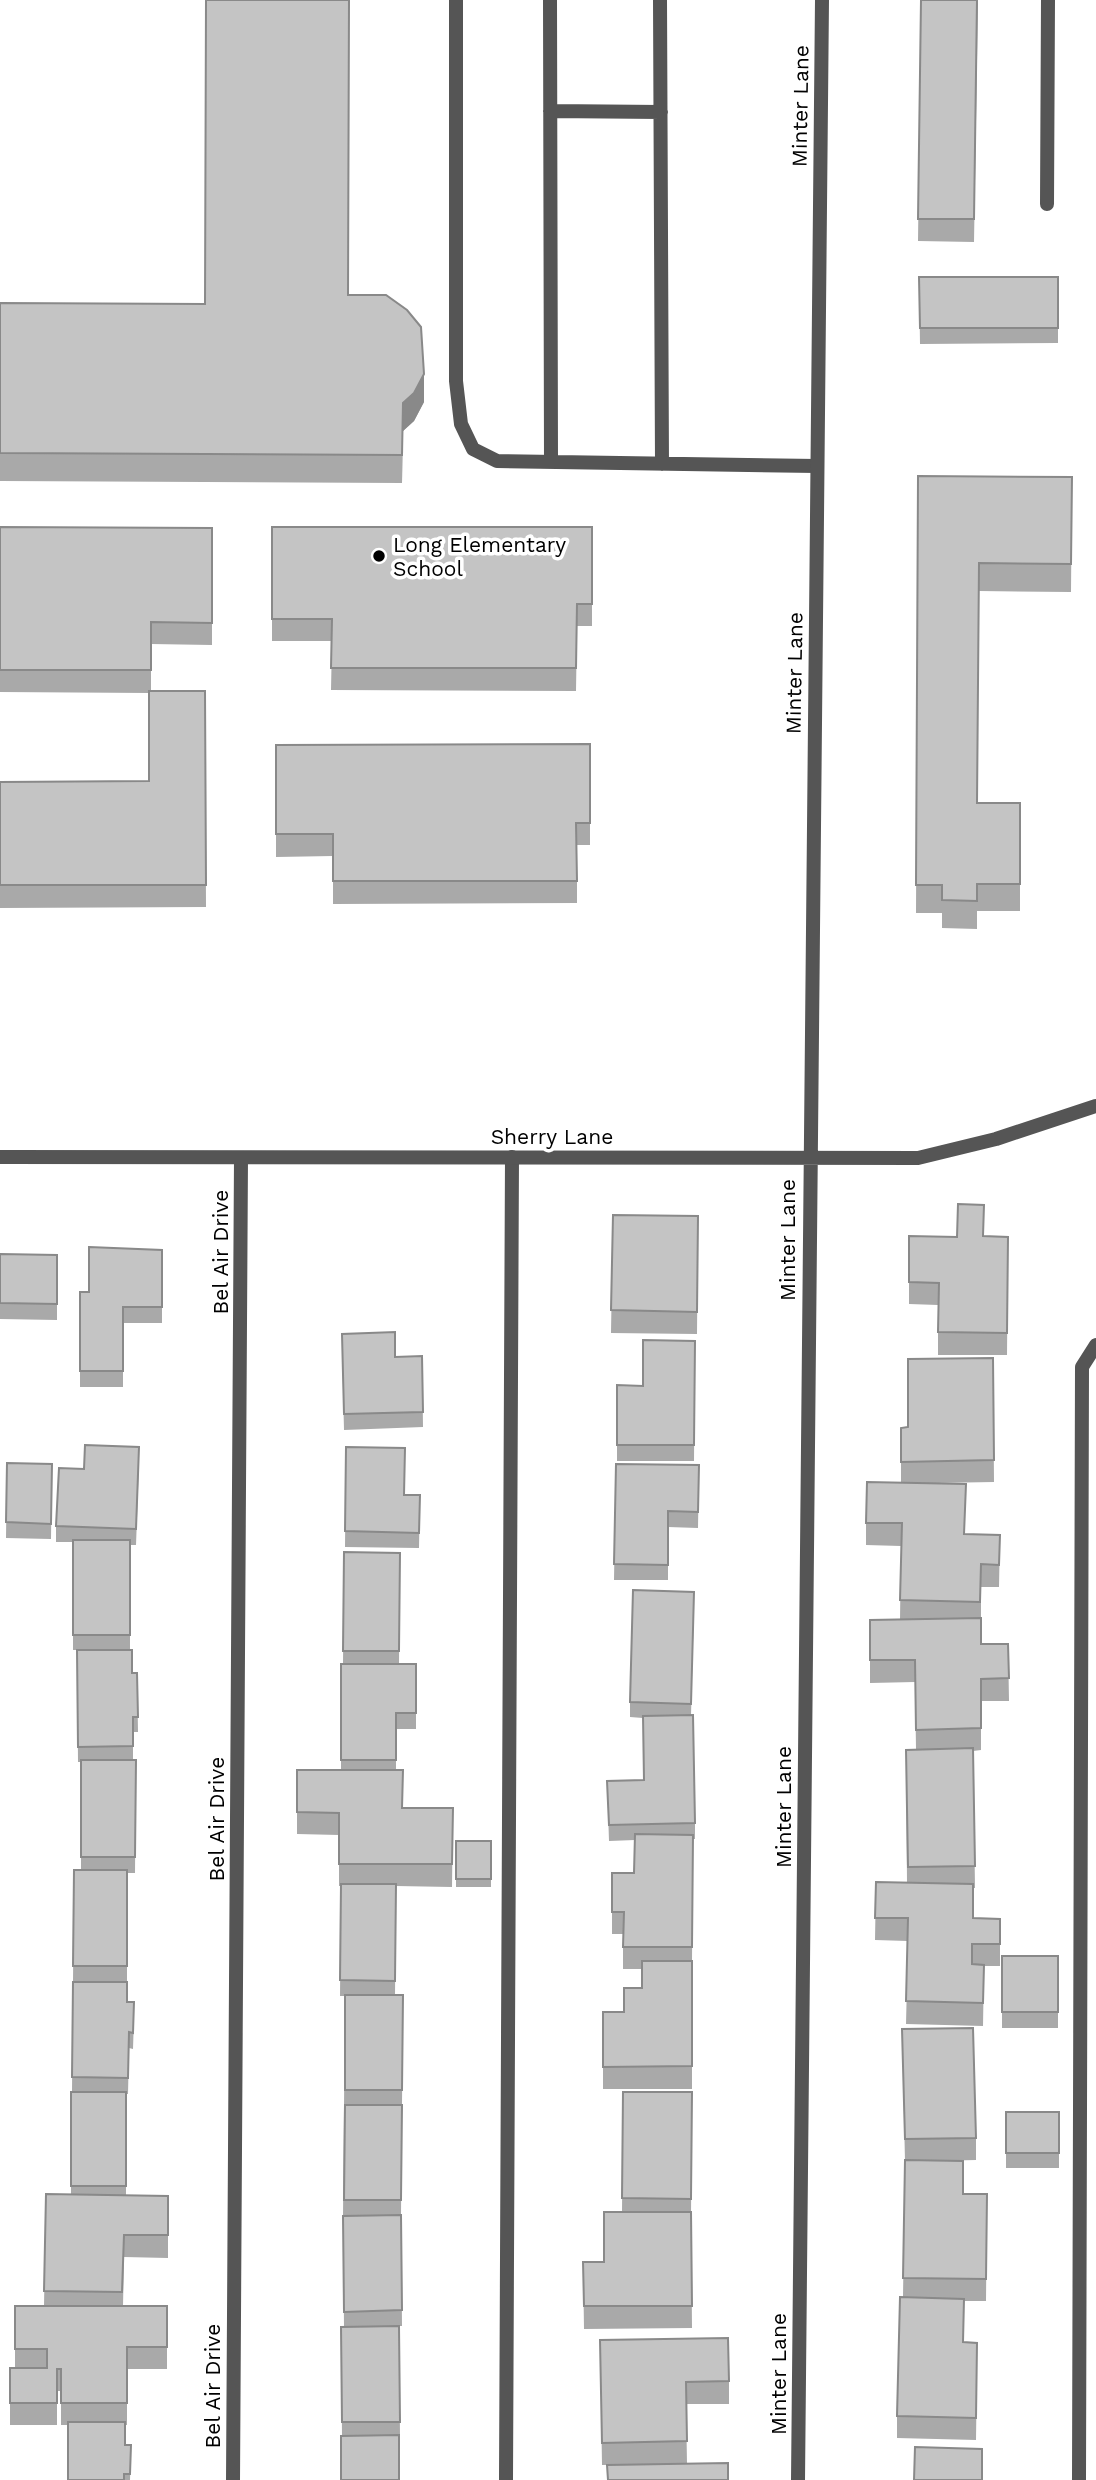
<svg xmlns="http://www.w3.org/2000/svg" width="1096" height="2480" font-family="'Work Sans',sans-serif">
  <style>
    .lines { fill: none; stroke-linecap: round; stroke-linejoin: round }
    .lane { stroke: #555; stroke-width: 14 }
    .street { stroke: #555; stroke-width: 14 }
    .wall { fill: #a9a9a9 }
    .shaded-wall { fill: #898989 }
    .building { fill: #c4c4c4; stroke: #898989; stroke-width: 2 }
    .poi-dot { fill: #000; stroke: #fff; stroke-width: 2.5 }
    .labels { text-anchor: middle; dominant-baseline: central; stroke-width: 7; stroke-linejoin: round; paint-order: stroke }
    .street-label { font-size: 21px; fill: #000; stroke: #fff }
    .poi-label { font-size: 21px; fill: #000; stroke: #fff; text-anchor: start }
  </style>
  <rect width="100%" height="100%" fill="#fff"/>
  <g class="lines">
    <path class="lane" d="M456 0V381L461 424 473 449 497 461 817 466
      M550 0 551 462
      M660 0 662 464
      M550 111 661 112
      M1047 204 1048 0
      M506 2480 512 1157
      M1079 2480 1082 1367 1096 1345"/>
    <path class="street" d="M0 1157 918 1158 996 1139 1096 1106
      M233 2480 241 1158
      M798 2480 822 0"/>
  </g>
  <path class="wall" d="M921 0H978L974 242 918 241Z
    M919 277H1058V343L920 344Z
    M348 295 424 402 414 421 403 431 402 483 0 481V303L205 304Z
    M918 476 1072 477 1071 592 979 591 977 803H1020V911H977V929L942 928V913H916Z
    M0 527 212 528V645L151 644V691H205L206 907 0 908V782L149 781V693L0 692Z
    M272 527H592V626H577L576 691 331 690 332 641H272Z
    M590 744V845H577V903L333 904V856L276 857V745Z
    M613 1215 698 1216 697 1334 611 1333Z
    M909 1236 1008 1237 1007 1355H938V1305L909 1304Z
    M162 1250V1323H123V1387H80V1292H89Z
    M0 1254 57 1255V1320L0 1319Z
    M695 1341 694 1461H617V1385L643 1386Z
    M342 1349 395 1357 422 1356 423 1427 344 1430Z
    M993 1358 994 1482 936 1483 965 1534 1000 1535 999 1587H981V1644H1008L1009 1701H981V1750L973 1751 975 1888H973V1918L1000 1919V1966H984L983 2026 906 2024 908 1941 875 1940 876 1882H907L906 1750 916 1749 915 1682 870 1683V1620H900L901 1546 866 1545V1523L901 1483V1428L908 1427Z
    M346 1447 404 1495H420L419 1548 345 1547Z
    M7 1463 52 1464 51 1539 6 1538Z
    M139 1463 136 1545H130V1650L132 1673H137L138 1732H133V1760H136L135 1873H127V1982H73L74 1870H81V1762H78L77 1650H86H73V1542H56V1526Z
    M616 1464 699 1465 698 1528 668 1527V1580H614Z
    M344 1552 400 1553 399 1664H416V1729H396V1770L402 1808H453L452 1887 396 1886 395 1995H403L401 2215 402 2326H383H399L400 2437 342 2436 341 2327H344L343 2216 345 1996H340L341 1886H339V1835L297 1834V1770H341V1664H343Z
    M694 1607 691 1715 695 1823V1839H693L692 1961V2089H603V2012H624L642 1988V1969H623V1934H612V1873H634L635 1840 609 1841 607 1781H643V1718L630 1717V1702Z
    M456 1841H491V1887H456Z
    M1002 1956H1058V2028H1002Z
    M73 1982 127 2002 134 2017 133 2049 129 2048 128 2094H126V2196H168V2258L124 2257 123 2306H167V2369H127V2425H125V2445H131L130 2480H68V2425H61V2391H57V2425H10V2368H15V2306H44L46 2194 71 2195V2092H72Z
    M902 2029 976 2138V2160L933 2161 963 2194H987L986 2301H964L963 2342 977 2365 976 2440 897 2438V2416L903 2297 905 2161Z
    M623 2092H692L691 2215 692 2328 584 2329 583 2262H604L622 2212Z
    M1006 2112H1059V2168H1006Z
    M600 2340 729 2381V2404H686L687 2464 602 2465Z"/>
  <path class="shaded-wall" d="M424 374V402L414 421 403 431 402 483 403 403Z"/>
  <path class="building" d="M206 0H349L348 295H386L407 310 421 327 424 374 414 393 403 403 402 455 0 453V303L205 304Z
    M921 0H977L974 219H918Z
    M919 277H1058V328H920Z
    M918 476 1072 477 1071 564 979 563 977 803H1020V884H977V901L942 900V885H916Z
    M0 527 212 528V623L151 622V670H0Z
    M272 527H592V604H577L576 668H331L332 619H272Z
    M149 691H205L206 885H0V782L149 781Z
    M590 744V823H576L577 881H333V834H276V745Z
    M958 1204 984 1205 983 1236 1008 1237 1007 1333 938 1332 939 1283 909 1282V1236L957 1237Z
    M613 1215 698 1216 697 1312 611 1310Z
    M89 1247 162 1250V1307H123V1371H80V1292H89Z
    M0 1254 57 1255V1304L0 1303Z
    M395 1332V1357L422 1356 423 1412 344 1414 342 1334Z
    M643 1340 695 1341 694 1445H617V1385L643 1386Z
    M993 1358 994 1460 901 1462V1428L908 1427V1359Z
    M85 1445 139 1447 136 1529 56 1526 59 1468 84 1469Z
    M346 1447 405 1448 404 1495H420L419 1533 345 1531Z
    M7 1463 52 1464 51 1524 6 1522Z
    M616 1464 699 1465 698 1512 668 1511V1565L614 1564Z
    M867 1482 966 1484 964 1534 1000 1535 999 1565 981 1564 980 1602 900 1600 902 1523H866Z
    M73 1540H130V1635H73Z
    M344 1552 400 1553 399 1651H343Z
    M633 1590 694 1592 691 1704 630 1702Z
    M981 1618V1644H1008L1009 1678 981 1679V1728L916 1730 915 1660H870V1620Z
    M77 1650H132V1673H137L138 1717H133V1746L78 1747Z
    M341 1664H416V1713H396V1760H341Z
    M693 1715 695 1823 609 1825 607 1781 644 1780 643 1716Z
    M973 1748 975 1866 908 1867 906 1750Z
    M81 1760H136L135 1857H81Z
    M297 1770H403L402 1808H453L452 1864H339V1813L297 1812Z
    M635 1834 693 1835 692 1947H623L624 1912H612V1873H634Z
    M456 1841H491V1879H456Z
    M74 1870H127V1966H73Z
    M876 1882 973 1884V1918L1000 1919V1944H972V1964L984 1965 983 2003 906 2001 908 1918H875Z
    M341 1884H396L395 1981 340 1980Z
    M1002 1956H1058V2012H1002Z
    M642 1961H692V2066L603 2067V2012H624V1988H642Z
    M73 1982H127V2002H134L133 2033 129 2032 128 2078 72 2077Z
    M345 1995H403L402 2090H345Z
    M973 2028 976 2138 905 2139 902 2029Z
    M71 2092H126V2186H71Z
    M623 2092H692L691 2199 622 2198Z
    M345 2105H402L401 2200H344Z
    M1006 2112H1059V2153H1006Z
    M905 2160 963 2161V2194H987L986 2279 903 2278Z
    M46 2194 168 2196V2235H124L122 2292 44 2291Z
    M604 2212H691L692 2306H584L583 2262H604Z
    M401 2215 402 2310 344 2312 343 2216Z
    M900 2297 964 2299 963 2342 977 2343 976 2418 897 2416Z
    M15 2306H167V2347H127V2403H61V2369H57V2403H10V2368H47V2349H15Z
    M399 2326 400 2422H342L341 2327Z
    M728 2338 729 2381 686 2382 687 2441 602 2443 600 2340Z
    M68 2422H125V2445H131L130 2474H124V2480H68Z
    M399 2435V2480H341V2436Z
    M915 2447 982 2449V2480H914Z
    M728 2463V2480H608L607 2465Z"/>
  <circle class="poi-dot" cx="379" cy="556" r="7"/>
  <g class="labels">
    <g class="street-label">
      <text transform="translate(800 106) rotate(-89)">Minter Lane</text>
      <text transform="translate(794 673) rotate(-89)">Minter Lane</text>
      <text x="552" y="1136">Sherry Lane</text>
      <text transform="translate(787 1240) rotate(-90)">Minter Lane</text>
      <text transform="translate(220 1252) rotate(-90)">Bel Air Drive</text>
      <text transform="translate(783 1807) rotate(-90)">Minter Lane</text>
      <text transform="translate(216 1819) rotate(-90)">Bel Air Drive</text>
      <text transform="translate(778 2374) rotate(-90)">Minter Lane</text>
      <text transform="translate(212 2386) rotate(-90)">Bel Air Drive</text>
    </g>
    <g class="poi-label">
      <text x="393" y="544">Long Elementary<tspan x="393" dy="24">School</tspan></text>
    </g>
  </g>
</svg>
